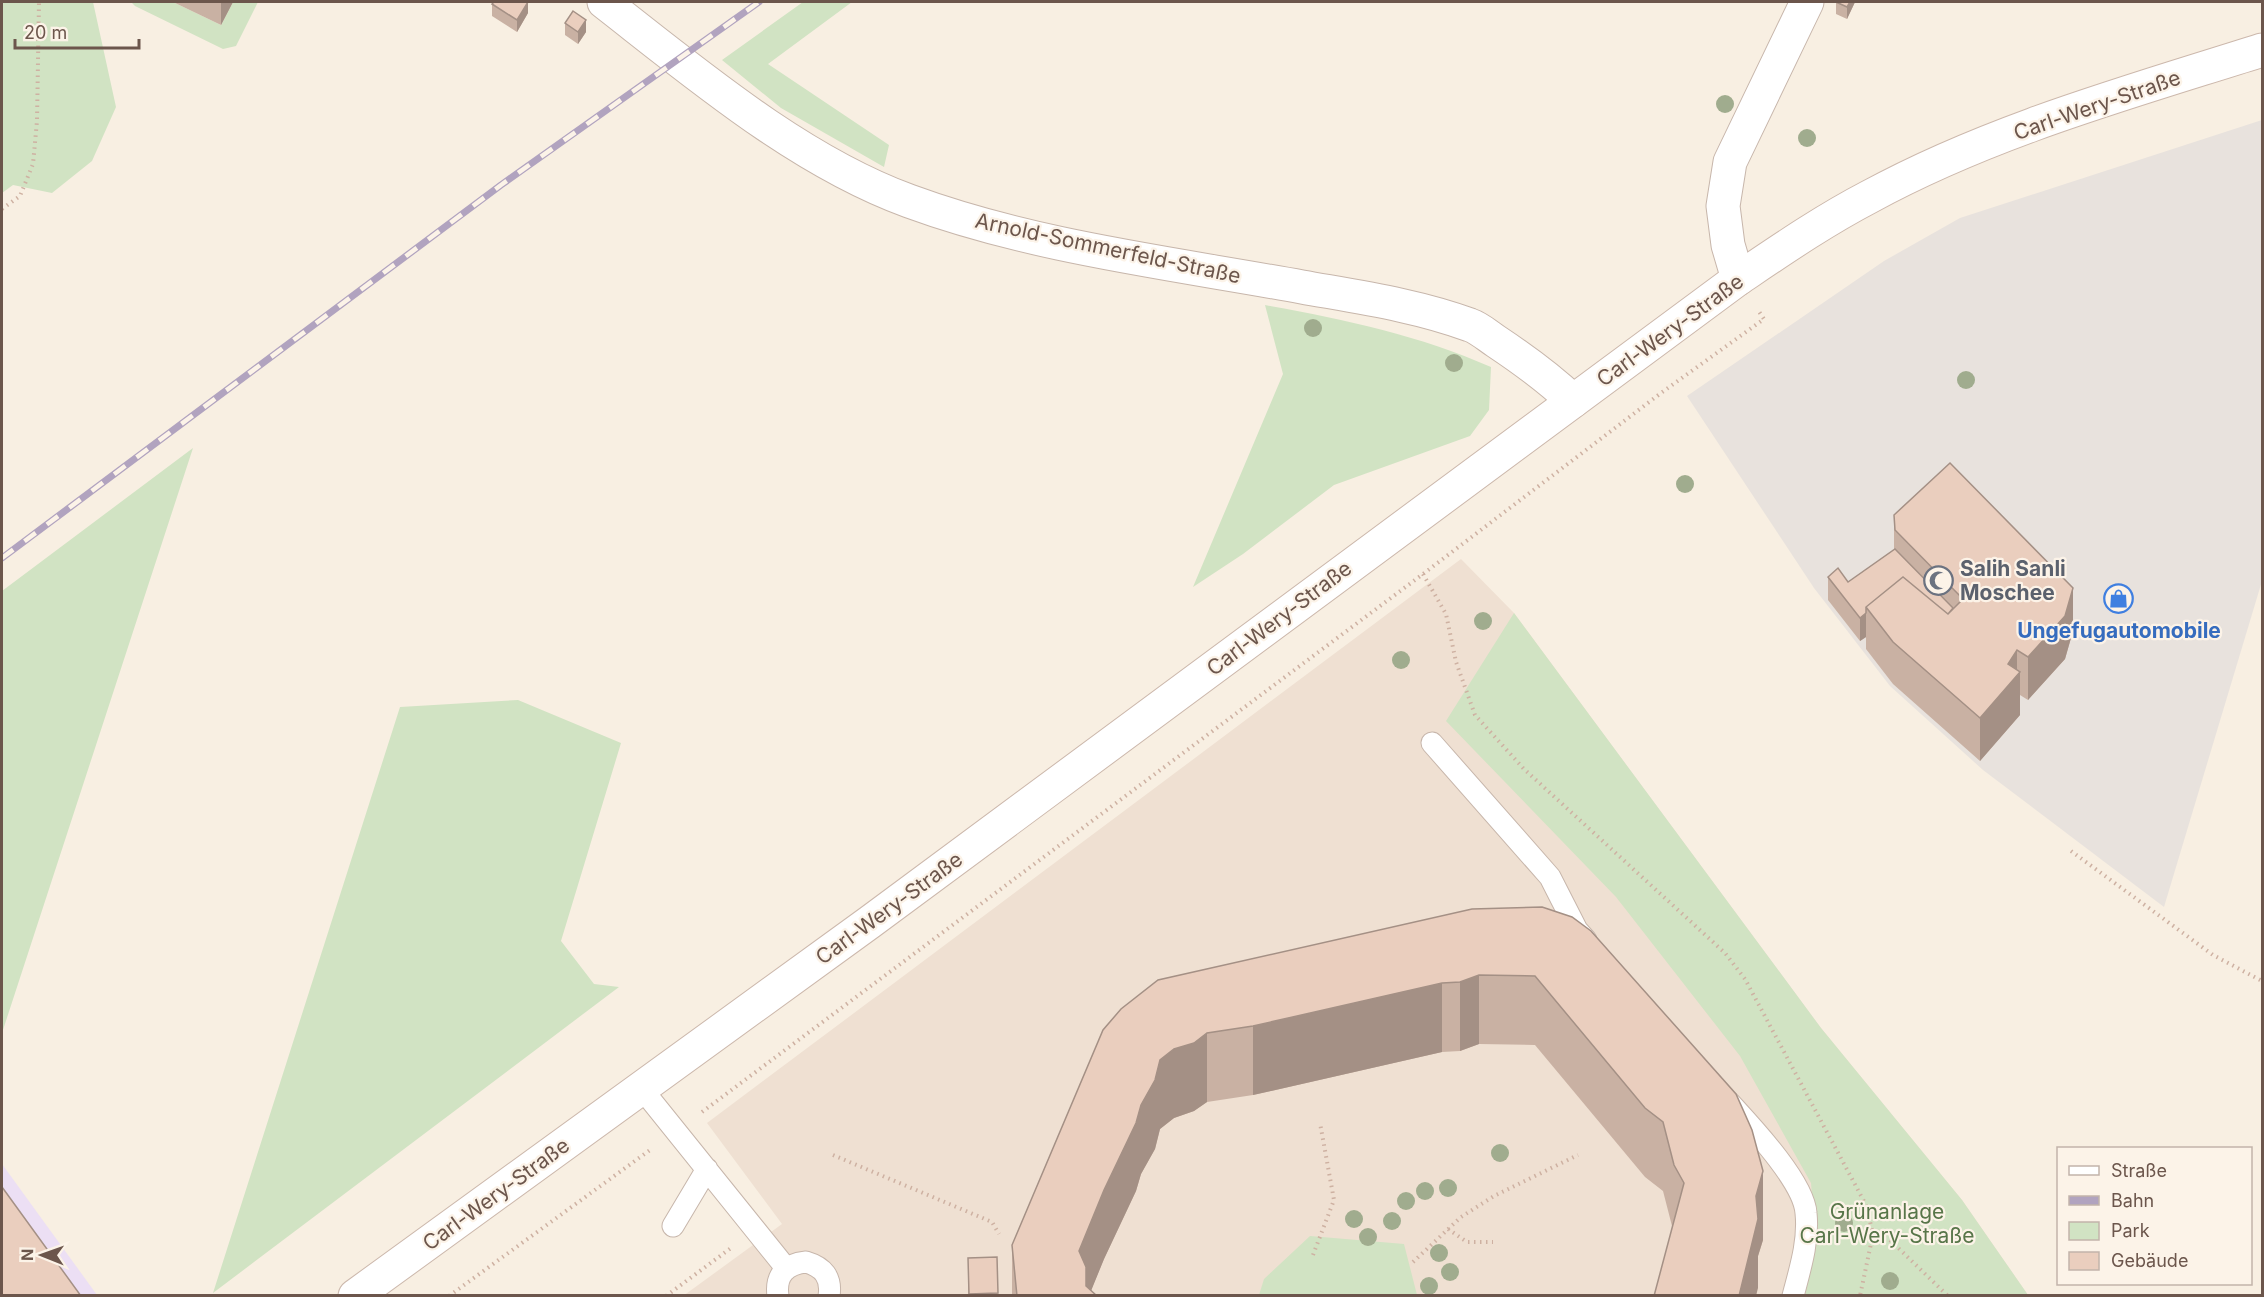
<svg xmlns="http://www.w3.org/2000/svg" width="2264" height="1297" font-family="Inter,sans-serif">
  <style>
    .residential { fill: #efe0d2 }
    .industrial { fill: #e8e2dd }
    .education { fill: #ecdff4 }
    .green { fill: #d1e3c3 }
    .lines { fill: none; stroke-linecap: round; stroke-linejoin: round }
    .lane-casing { stroke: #c7b6ab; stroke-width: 23 }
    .street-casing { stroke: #c7b6ab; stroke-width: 35 }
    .secondary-casing { stroke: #ccb8ac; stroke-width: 35 }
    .path { stroke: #ceb1a2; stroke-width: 4; stroke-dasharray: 1.5 4.5; stroke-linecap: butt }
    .lane { stroke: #fff; stroke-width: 21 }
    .street { stroke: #fff; stroke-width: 33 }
    .secondary { stroke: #fff; stroke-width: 33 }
    .rail-casing { stroke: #b1a3bf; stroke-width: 7 }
    .rail { stroke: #fcf3e8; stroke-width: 4.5; stroke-dasharray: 14; stroke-linecap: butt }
    .tree { fill: #a0ac8e }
    .wall { fill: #c9b1a3 }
    .shaded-wall { fill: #a49085 }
    .building { fill: #eacebe; stroke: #a49085; stroke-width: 1.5 }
    .labels { text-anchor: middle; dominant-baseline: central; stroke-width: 4.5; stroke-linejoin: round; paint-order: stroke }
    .street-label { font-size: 21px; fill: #6c564c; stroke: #fcf3e8 }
    .worship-label { font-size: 21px; font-weight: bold; fill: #5b616d; stroke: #fcf3e8; text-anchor: start }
    .shop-label { font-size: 21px; font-weight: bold; fill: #366cbe; stroke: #fcf3e8 }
    .park-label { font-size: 21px; fill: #587649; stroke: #fcf3e8 }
  </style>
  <rect width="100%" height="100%" fill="#f8efe2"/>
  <path class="residential" d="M1461 559 1514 613 1821 1028 1962 1200 2028 1295 683 1296 782 1224 707 1123Z"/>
  <path class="industrial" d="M2262 120V581L2164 907 1983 770 1890 686 1814 588 1687 396 1884 261 1960 218Z"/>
  <path class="education" d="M2 1164 97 1295H2Z"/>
  <path class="green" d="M2 2H93L116 107 92 161 52 193 13 185 2 193Z
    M131 2H173L221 25 233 2H258L236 46 223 49 135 6Z
    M803 2H852L768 64 889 145 884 167 781 108 722 60Z
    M1265 305C1343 319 1419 335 1491 367L1489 410 1470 436 1334 485 1243 554 1193 587 1283 374Z
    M193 448 2 1033V591Z
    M1514 613 1821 1028 1962 1200 2028 1295H1805L1816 1247 1811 1183 1740 1056 1616 897 1446 721Z
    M518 700 621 743 561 941 594 984 619 987 213 1293 400 707Z
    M1310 1236 1404 1244 1417 1295H1259L1264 1279Z"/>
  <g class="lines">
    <defs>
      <path id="lane" d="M1432 743 1550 877 1577 930 1586 940
        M642 1089 786 1268
        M1730 1103C1751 1126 1804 1182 1806 1213 1809 1241 1800 1269 1793 1296
        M673 1226 707 1169
        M778 1296C775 1275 786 1264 806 1262 823 1267 832 1277 829 1296"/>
      <path id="street" d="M604 2C695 73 799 161 909 201 1034 247 1171 263 1302 287 1358 297 1416 305 1470 325 1479 328 1488 336 1497 342 1524 360 1549 378 1573 401
        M1738 279 1728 245 1723 206 1730 162 1807 2"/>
      <path id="secondary" d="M355 1296 870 922 1738 279C1781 250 1823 221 1869 197 1992 130 2130 92 2262 50"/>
    </defs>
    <use href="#lane" class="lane-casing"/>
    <use href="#street" class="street-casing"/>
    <use href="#secondary" class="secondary-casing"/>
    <path class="path" d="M2 209 20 196 33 164 37 121 39 2
      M1423 574 1446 614 1456 662 1475 715 1524 769 1725 953 1745 979 1866 1205 1873 1234 1860 1296
      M2071 851 2213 955 2262 981
      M702 1112 1423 574 1661 393 1764 319 1758 310
      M833 1155 992 1222 999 1234
      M1448 1229 1467 1242H1493
      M1873 1234 1890 1240 1948 1296
      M1313 1255 1334 1200 1320 1123
      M1413 1262 1461 1217 1494 1196 1578 1155
      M449 1296 650 1150
      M666 1296 731 1248"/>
    <use href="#lane" class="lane"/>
    <use href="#street" class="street"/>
    <use href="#secondary" class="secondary"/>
    <defs>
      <path id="rail" d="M2 558 501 185 759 2"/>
    </defs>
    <use href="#rail" class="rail-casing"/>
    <use href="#rail" class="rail"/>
  </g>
  <g class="tree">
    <circle cx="1725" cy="104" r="9"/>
    <circle cx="1807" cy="138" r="9"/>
    <circle cx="1313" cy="328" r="9"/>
    <circle cx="1454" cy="363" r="9"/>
    <circle cx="1966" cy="380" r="9"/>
    <circle cx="1685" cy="484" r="9"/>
    <circle cx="1483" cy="621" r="9"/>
    <circle cx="1401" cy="660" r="9"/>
    <circle cx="1500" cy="1153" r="9"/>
    <circle cx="1448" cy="1188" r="9"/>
    <circle cx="1425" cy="1191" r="9"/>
    <circle cx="1406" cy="1201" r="9"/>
    <circle cx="1354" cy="1219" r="9"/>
    <circle cx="1392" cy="1221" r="9"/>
    <circle cx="1844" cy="1223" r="9"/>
    <circle cx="1368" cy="1237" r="9"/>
    <circle cx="1439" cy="1253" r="9"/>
    <circle cx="1450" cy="1272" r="9"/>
    <circle cx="1890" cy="1281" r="9"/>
    <circle cx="1429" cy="1286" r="9"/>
  </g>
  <path class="wall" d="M173 2H233L221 25Z
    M1836 2H1855L1847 19 1836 14Z
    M492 4 528 13 517 32 492 16Z
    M565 23 586 32 578 44 565 35Z
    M1894 515 2073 631 2065 659 2028 700 2020 695V715L1980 761 1893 684 1866 649V637L1860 641 1828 600V577L1848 582 1894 550Z
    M1542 907 1763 1240 1758 1256V1288L1672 1226 1663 1191 1645 1177 1535 1045 1479 1044 1460 1051 1442 1052 1253 1095 1207 1102 1194 1111 1174 1118 1160 1129 1155 1149 1141 1174 1136 1191 1104 1259 1091 1290 1097 1296H1012V1245L1103 1030Z
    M997 1257 998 1296H968V1258Z"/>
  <path class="shaded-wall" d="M221 2H233L221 25Z
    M528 2V13L517 32V20Z
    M1850 2H1855L1847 19V7Z
    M586 20V32L578 44V32Z
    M2073 588V631L2065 659 2028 700V657Z
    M1866 613V637L1860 641V618Z
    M2017 650V676L2020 672V715L1980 761V718L2008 664Z
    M1479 975V1044L1460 1051V982Z
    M1442 983V1052L1253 1095V1026Z
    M1207 1033V1102L1194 1111 1174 1118 1160 1129 1155 1149 1141 1174 1136 1191 1104 1259 1089 1296H1079V1251L1104 1190 1160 1060 1174 1049Z
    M1763 1171V1240L1758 1256V1288L1756 1296H1739L1756 1196Z"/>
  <path class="building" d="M494 2H528L517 20 492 4Z
    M1836 2H1850L1847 7Z
    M573 11 586 20 578 32 565 23Z
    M1950 463 2073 588 2065 616 2028 657 2017 650 2008 664 2020 672 1980 718 1893 642 1866 607 1903 577 1948 614 1963 599 1895 530 1894 515Z
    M1895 549 1953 608 1948 614 1903 577 1866 607V613L1860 618 1828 577 1838 568 1848 582Z
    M1542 907 1572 917 1591 931 1736 1094 1752 1130 1763 1171 1756 1196 1758 1219 1739 1296H1654L1684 1183 1674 1165 1663 1122 1645 1108 1535 976 1479 975 1460 982 1442 983 1253 1026 1207 1033 1194 1043 1174 1049 1160 1060 1155 1080 1141 1105 1136 1123 1104 1190 1079 1251 1086 1267V1286L1097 1296H1017L1012 1245 1103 1030 1121 1009 1158 980 1472 909Z
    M2 1187 81 1296H2Z
    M997 1257 998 1293 969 1294 968 1258Z"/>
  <defs>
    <symbol id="mosque-ring" viewBox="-11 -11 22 22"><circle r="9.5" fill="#fcf3e8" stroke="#6b7280" stroke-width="1.5"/><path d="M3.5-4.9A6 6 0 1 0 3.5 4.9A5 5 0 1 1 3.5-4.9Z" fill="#6b7280"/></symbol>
    <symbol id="shop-ring" viewBox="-11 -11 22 22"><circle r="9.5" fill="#fcf3e8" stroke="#3f7fe0" stroke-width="1.5"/><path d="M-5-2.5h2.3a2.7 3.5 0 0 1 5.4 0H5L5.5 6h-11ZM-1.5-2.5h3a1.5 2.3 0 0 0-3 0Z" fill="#3f7fe0"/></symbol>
  </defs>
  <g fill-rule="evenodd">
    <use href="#mosque-ring" x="1922" y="564" width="33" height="33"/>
    <use href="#shop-ring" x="2102" y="582" width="33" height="33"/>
  </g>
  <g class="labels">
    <g class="street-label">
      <text transform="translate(2097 105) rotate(-19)">Carl-Wery-Straße</text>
      <text transform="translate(1108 248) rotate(12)">Arnold-Sommerfeld-Straße</text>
      <text transform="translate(1670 330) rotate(-36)">Carl-Wery-Straße</text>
      <text transform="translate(1279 618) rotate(-37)">Carl-Wery-Straße</text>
      <text transform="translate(889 908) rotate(-36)">Carl-Wery-Straße</text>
      <text transform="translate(496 1194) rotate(-36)">Carl-Wery-Straße</text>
    </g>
    <g class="worship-label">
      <text x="1960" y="568">Salih Sanli<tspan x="1960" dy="24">Moschee</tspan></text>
    </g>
    <g class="shop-label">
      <text x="2119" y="630">Ungefugautomobile</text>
    </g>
    <g class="park-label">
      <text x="1887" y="1211">Grünanlage<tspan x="1887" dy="24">Carl-Wery-Straße</tspan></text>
    </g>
  </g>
  <rect width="2264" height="1297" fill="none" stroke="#6c564c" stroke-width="6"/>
  <rect x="2057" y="1147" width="195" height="138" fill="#fcf3e8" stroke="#c2b4aa" stroke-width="1.5"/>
  <rect x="2069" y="1166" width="30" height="9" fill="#ffffff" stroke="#c2b4aa" stroke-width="1.5"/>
  <text x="2111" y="1177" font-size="18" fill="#6c564c">Straße</text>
  <rect x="2069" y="1196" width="30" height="9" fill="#b1a3bf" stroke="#c2b4aa" stroke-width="1.5"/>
  <text x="2111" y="1207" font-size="18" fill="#6c564c">Bahn</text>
  <rect x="2069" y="1222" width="30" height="18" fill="#d1e3c3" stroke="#c2b4aa" stroke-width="1.5"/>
  <text x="2111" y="1237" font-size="18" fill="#6c564c">Park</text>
  <rect x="2069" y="1252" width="30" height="18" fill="#eacebe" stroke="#c2b4aa" stroke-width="1.5"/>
  <text x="2111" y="1267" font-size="18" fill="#6c564c">Gebäude</text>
  <g transform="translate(42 1255) rotate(271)" stroke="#fcf3e8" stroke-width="4.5" paint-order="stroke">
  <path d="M0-4.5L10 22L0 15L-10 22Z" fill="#6c564c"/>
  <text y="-9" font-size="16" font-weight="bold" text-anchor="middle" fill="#6c564c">N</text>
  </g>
  <path d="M15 39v9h124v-9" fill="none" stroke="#6c564c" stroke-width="3"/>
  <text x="24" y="39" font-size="18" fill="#6c564c" stroke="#fcf3e8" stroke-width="4.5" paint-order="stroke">20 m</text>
</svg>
